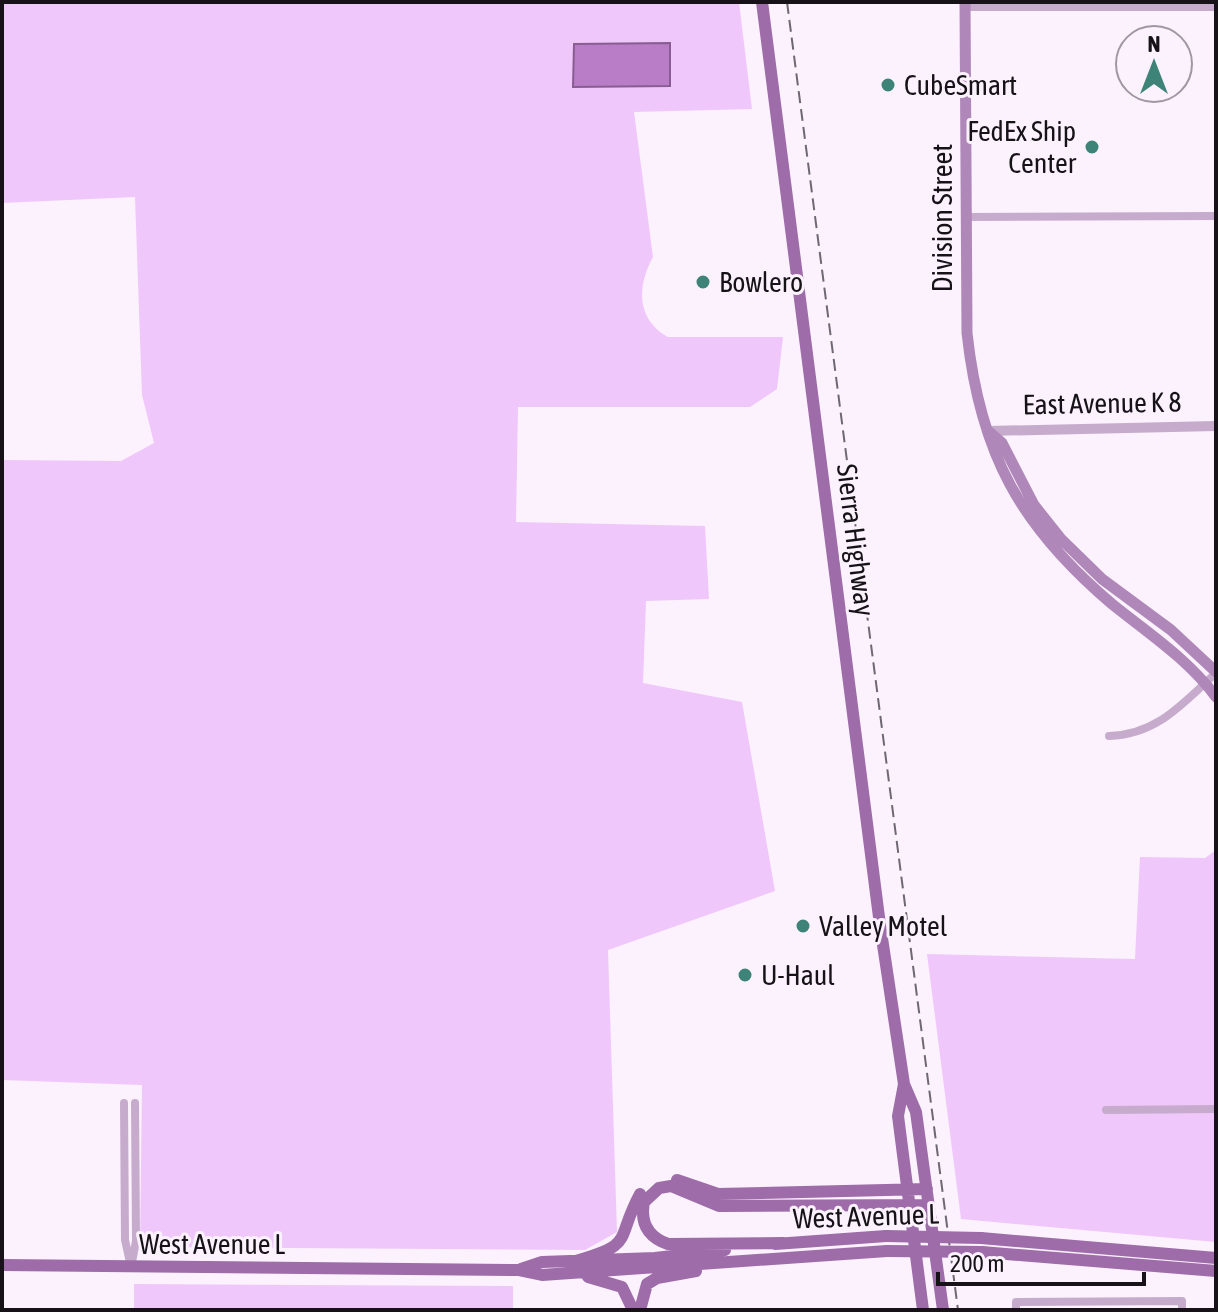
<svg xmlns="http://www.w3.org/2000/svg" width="1218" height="1312" font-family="'Asap Condensed',sans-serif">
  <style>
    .green { fill: #f0c7fa }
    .water { fill: #b87dc6; stroke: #875d92; stroke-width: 2 }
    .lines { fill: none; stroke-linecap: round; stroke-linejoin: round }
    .minor { stroke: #c6abcd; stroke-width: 8 }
    .tertiary { stroke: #c6abcd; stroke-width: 10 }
    .secondary { stroke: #af87b8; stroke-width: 11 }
    .primary { stroke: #9d6ca9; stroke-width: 12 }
    .rail { stroke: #6e6870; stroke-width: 2; stroke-dasharray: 12 6; stroke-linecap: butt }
    .primary-bridge { stroke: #9d6ca9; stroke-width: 12 }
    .poi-dot { fill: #3e8378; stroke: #fbf2fd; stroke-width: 3 }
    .labels { text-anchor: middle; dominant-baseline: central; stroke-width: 6; stroke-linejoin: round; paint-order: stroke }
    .poi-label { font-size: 28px; fill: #161217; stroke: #fbf2fd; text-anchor: start }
    .street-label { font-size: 28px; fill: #161217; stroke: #fbf2fd }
  </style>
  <rect width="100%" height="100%" fill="#fbf2fd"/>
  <path class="green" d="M2 2H739L752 109 634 112 653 257C637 286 636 319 668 337H783L777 389 750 407H518L516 522 705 526 709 599 646 601 643 683 742 702 775 891 608 950 617 1232 585 1250 140 1247 142 1085 2 1080V460L121 461 154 443 142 395 135 197 2 203Z
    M1216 850V1242L961 1219 927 954 1135 959 1140 857 1205 858Z
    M134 1284 513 1286V1310H134Z"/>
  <path class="water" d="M670 43V86L573 87 574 44Z"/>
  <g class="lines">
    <path class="minor" d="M965 7H1216
      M965 217 1216 216
      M1109 736C1157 735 1183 703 1216 673
      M124 1103 125 1240 131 1267
      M1106 1110 1216 1109
      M132 1262 136 1241 135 1103
      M1016 1310V1302L1182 1301V1310"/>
    <path class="tertiary" d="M988 431 1216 426"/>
    <path class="secondary" d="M965 2 967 333C980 453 1020 526 1112 604 1148 633 1188 659 1216 697
      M988 431 1002 443 1034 505 1061 539 1102 579 1171 630 1216 672"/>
    <path class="primary" d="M762 2 880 925 904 1084 916 1112 943 1310
      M904 1084 898 1116 923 1310
      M677 1180 718 1194 927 1189
      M981 1238 1216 1258
      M783 1243 668 1244C648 1237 640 1223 644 1202L659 1188 671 1186 719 1206 929 1205
      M775 1244 886 1236
      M982 1252 1216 1271
      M572 1262C637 1244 614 1242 640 1194
      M2 1265 518 1270 542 1275 887 1251
      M521 1269 542 1262 655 1258 725 1250
      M588 1277 622 1287 633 1310
      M640 1310 647 1284 657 1278 696 1271"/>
    <path class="rail" d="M787 2 958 1310"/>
    <path class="primary-bridge" d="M886 1236 981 1238
      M887 1251 982 1252"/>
  </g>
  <g class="poi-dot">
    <circle cx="888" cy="85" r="8"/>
    <circle cx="1092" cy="147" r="8"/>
    <circle cx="703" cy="282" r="8"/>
    <circle cx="803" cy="926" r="8"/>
    <circle cx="745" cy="975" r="8"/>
  </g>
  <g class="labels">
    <g class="poi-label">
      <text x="904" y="85">CubeSmart</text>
      <text x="1076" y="131" text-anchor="end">FedEx Ship<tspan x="1076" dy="32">Center</tspan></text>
      <text x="719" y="282">Bowlero</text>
      <text x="819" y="926">Valley Motel</text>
      <text x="761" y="975">U-Haul</text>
    </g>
    <g class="street-label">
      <text transform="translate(942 218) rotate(-90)">Division Street</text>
      <text transform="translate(1102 403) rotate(-1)">East Avenue K 8</text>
      <text transform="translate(856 540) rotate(83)">Sierra Highway</text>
      <text transform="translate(866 1216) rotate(-2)">West Avenue L</text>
      <text x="212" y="1244">West Avenue L</text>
    </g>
  </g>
  <rect width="1218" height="1312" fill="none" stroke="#161217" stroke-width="8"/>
  <g transform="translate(1154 64)"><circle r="38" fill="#fbf2fd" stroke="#9f98a1" stroke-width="2"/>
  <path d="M0-6L14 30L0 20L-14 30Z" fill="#3e8378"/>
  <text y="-12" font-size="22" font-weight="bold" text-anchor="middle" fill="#161217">N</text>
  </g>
  <path d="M938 1272v12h206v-12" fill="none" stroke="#161217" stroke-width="4"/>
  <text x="950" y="1272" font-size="24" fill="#161217" stroke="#fbf2fd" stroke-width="6" paint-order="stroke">200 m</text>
</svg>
